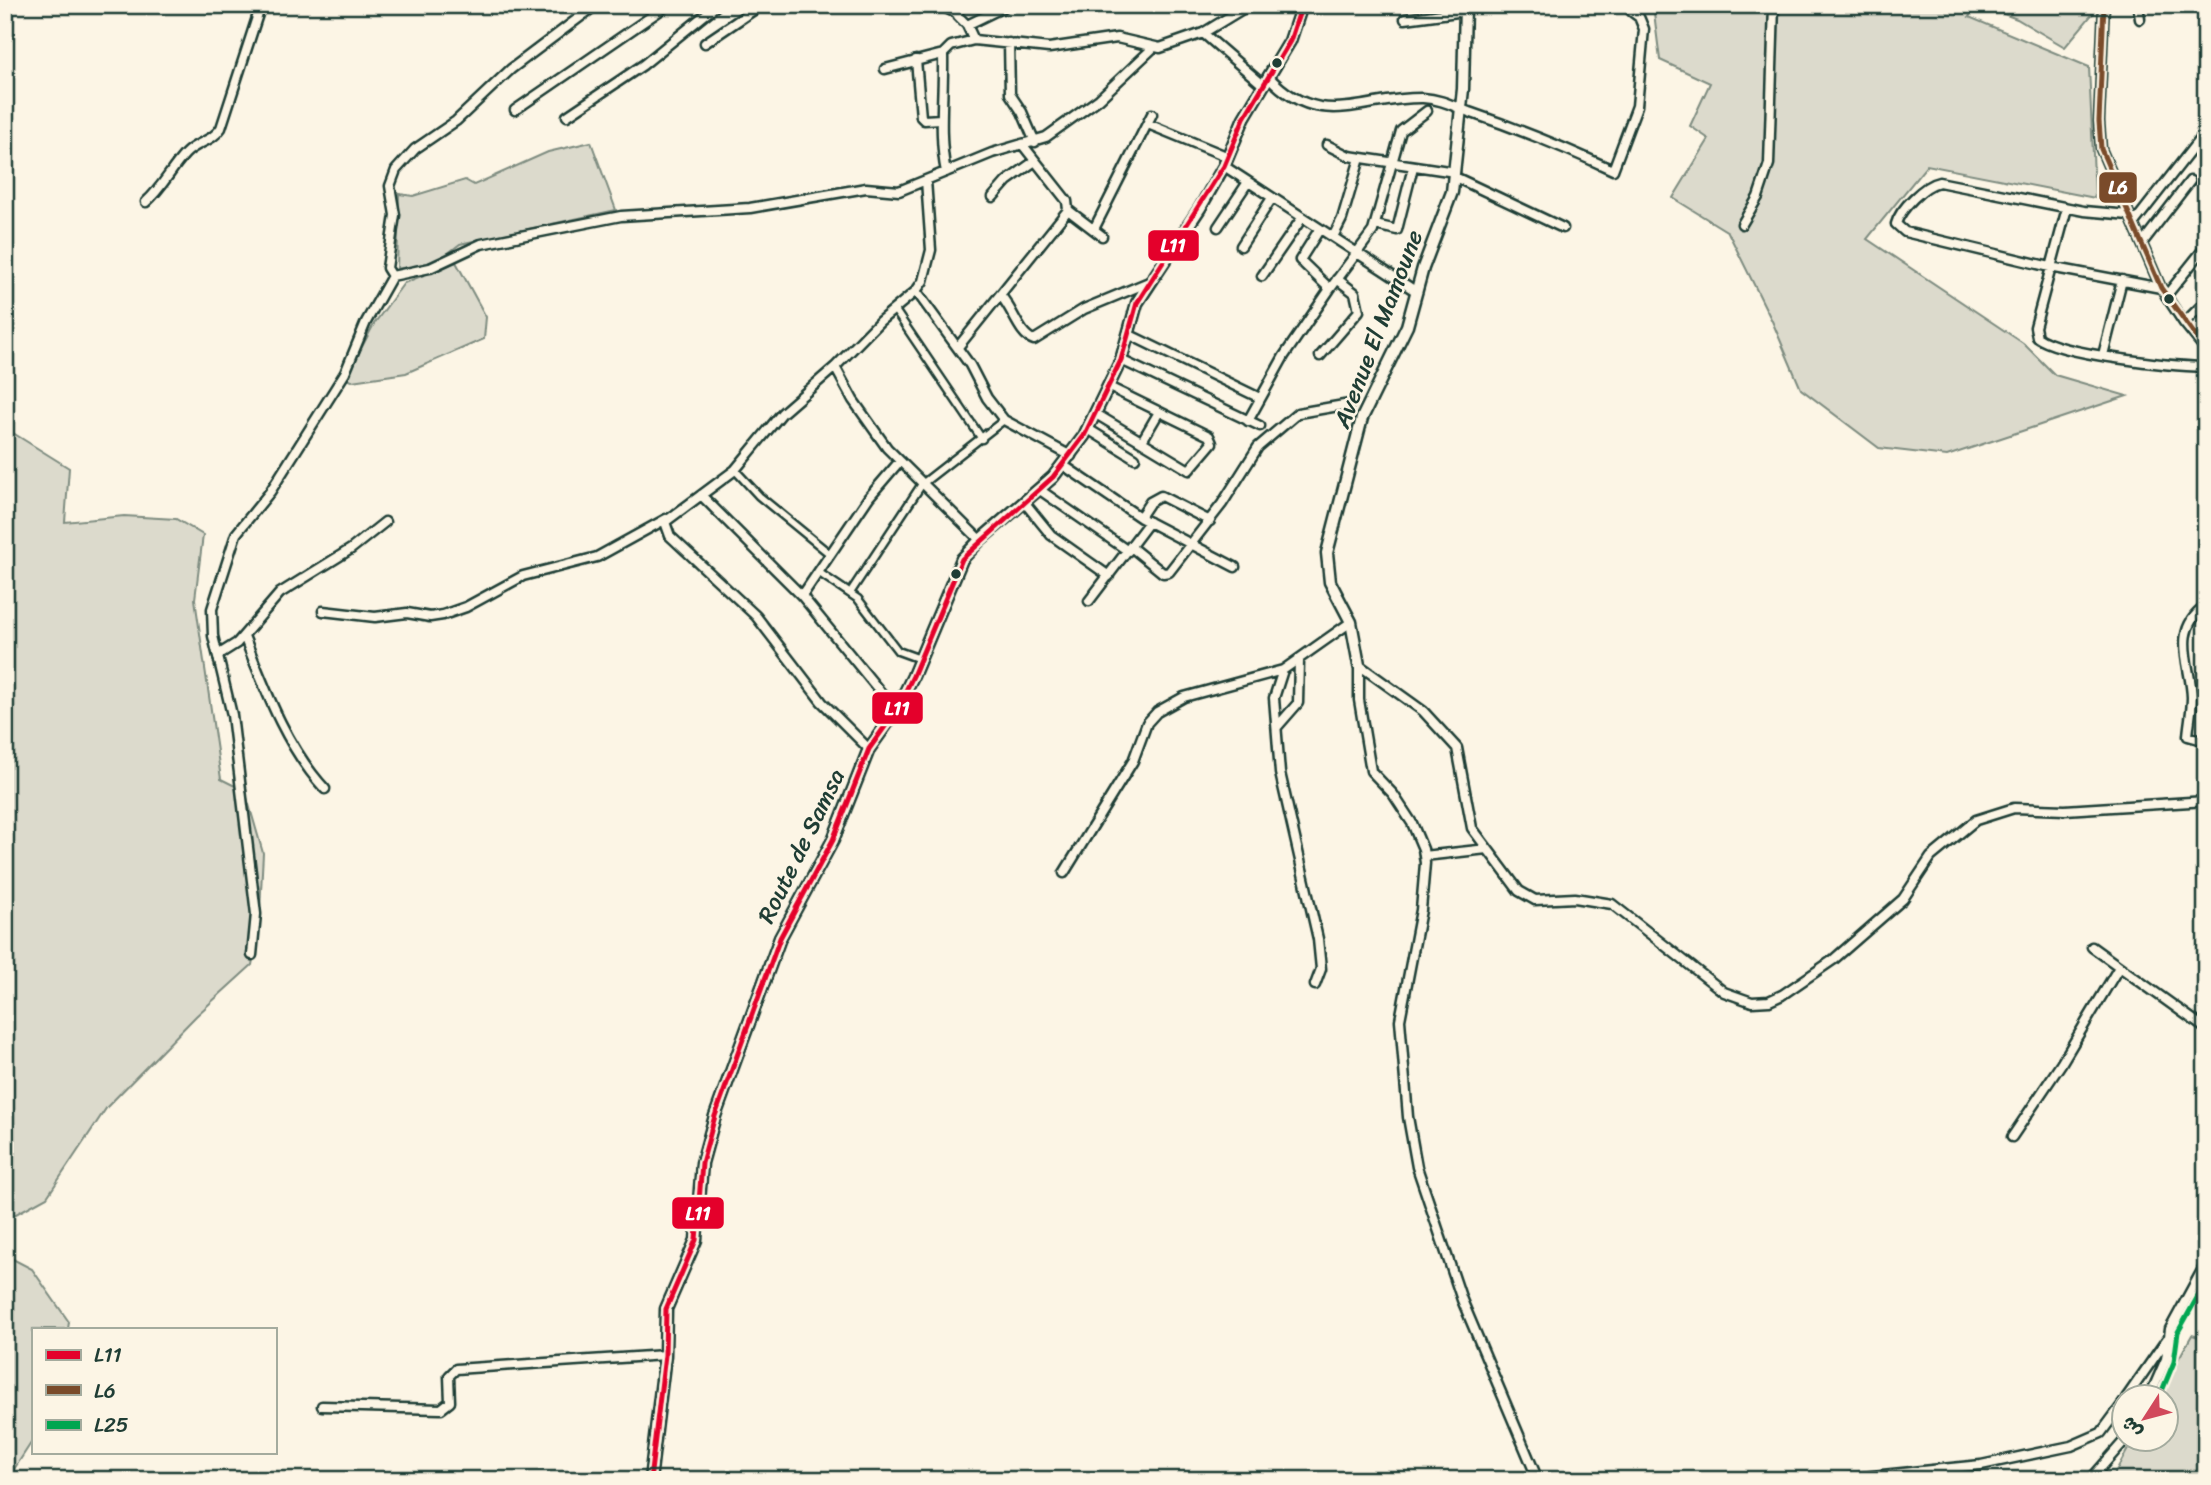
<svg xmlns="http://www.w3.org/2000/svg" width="2211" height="1485" font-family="Sriracha,'Playpen Sans Arabic',sans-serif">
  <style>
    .green { fill: #dcdacc; stroke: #7e8c80; stroke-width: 2 }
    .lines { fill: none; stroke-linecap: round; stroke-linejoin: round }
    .pedestrian-casing { stroke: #1f3d34; stroke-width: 11 }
    .minor-casing { stroke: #1f3d34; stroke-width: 13 }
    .tertiary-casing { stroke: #1f3d34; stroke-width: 15 }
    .pedestrian { stroke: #fcf5e5; stroke-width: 6 }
    .minor { stroke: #fcf5e5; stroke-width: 8 }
    .tertiary { stroke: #fcf5e5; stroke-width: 10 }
    .bus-1-casing { stroke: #fcf5e5; stroke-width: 10 }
    .bus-2-casing { stroke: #fcf5e5; stroke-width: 10 }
    .bus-3-casing { stroke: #fcf5e5; stroke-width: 10 }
    .bus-1 { stroke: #e4002b; stroke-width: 5 }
    .bus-2 { stroke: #7a4b2a; stroke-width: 5 }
    .bus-3 { stroke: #00a651; stroke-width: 5 }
    .bus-dot { fill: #1f3d34; stroke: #fcf5e5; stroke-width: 2.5 }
    .labels { text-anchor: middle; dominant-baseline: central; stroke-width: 5; stroke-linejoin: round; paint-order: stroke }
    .street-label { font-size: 24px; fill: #1f3d34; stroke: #fcf5e5 }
    .line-badge { stroke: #fcf5e5; stroke-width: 2.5 }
    .badge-label { font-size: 19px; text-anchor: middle; font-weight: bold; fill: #fff }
  </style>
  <rect width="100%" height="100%" fill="#fcf5e5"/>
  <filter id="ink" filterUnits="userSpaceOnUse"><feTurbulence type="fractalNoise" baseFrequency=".0143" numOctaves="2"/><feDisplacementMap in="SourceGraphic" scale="14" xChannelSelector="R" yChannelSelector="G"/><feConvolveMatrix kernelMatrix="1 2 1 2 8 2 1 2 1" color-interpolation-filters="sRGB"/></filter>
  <g filter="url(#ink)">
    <path class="green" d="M1653 5H1975L1969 17 2089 67 2095 198 1927 165 1867 239 2023 343 2055 375 2127 396 1947 456 1879 448 1801 389 1772 321 1728 232 1673 198 1709 139 1690 126 1710 83 1660 60Z
      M1980 5H2095V11L2065 47 2017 19Z
      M591 142 616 210 460 244 438 261 397 269 399 194 413 196 465 180 474 185 548 152Z
      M456 262 486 317 484 339 406 373 352 381 345 379 374 324 404 283Z
      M5 428 69 468 65 522 124 516 176 519 203 535 195 599 221 779 245 791 263 853 259 929 252 965 196 1016 107 1107 47 1197 5 1220Z
      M5 1255 32 1269 69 1322 68 1329H33V1440L7 1480Z
      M2192 1335 2206 1339V1480H2111L2133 1440H2166V1398L2157 1397Z"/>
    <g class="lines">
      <defs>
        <path id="pedestrian" d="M894 309 982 439
          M735 470 759 496 830 554
          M818 572 858 599 898 651 920 659
          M850 593 922 484 1004 420"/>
        <path id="minor" d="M596 5 511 69 456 121 415 149 396 170 390 186 395 215 387 268 392 276 430 268 481 244 621 216 750 208 866 188 899 191 992 153 1046 137 1099 99 1153 48
          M939 5 958 14
          M958 5V16L967 25 974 40
          M2104 5 2099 121 2101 149 2161 288 2184 323 2206 350
          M2138 5 2140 19
          M1405 19 1465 11
          M967 25 1008 5
          M1203 33 1262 84
          M705 43 761 5
          M1009 43 1010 94 1022 112 1035 142
          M916 60 921 117 924 120 941 119
          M885 69 943 54
          M1268 76C1319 132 1362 97 1423 98 1441 99 1453 106 1469 112 1519 129 1566 148 1613 170L1637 106 1644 29 1639 17 1631 11
          M515 110 668 5
          M567 116 643 65 717 5
          M1148 124 1226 156
          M1327 145 1349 156 1455 172
          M1224 166 1417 292
          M946 172C938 133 944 94 943 54L951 46 974 40 1049 48 1117 38 1160 48 1203 33 1249 5
          M1455 177 1563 228
          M993 197 1007 181 1035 161
          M146 202C162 188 171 169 185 154 196 142 212 142 221 128L261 5
          M2067 208 2035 327 2037 337C2061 355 2172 366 2206 367
          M1068 210 1102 236
          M2129 215 2084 211 1939 182C1924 185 1900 209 1896 224L1905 232 2050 267 2161 288
          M2134 223 2206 131
          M1742 224 1758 197 1769 164 1774 5
          M1375 225 1397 230 1413 167
          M1218 227 1248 182
          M1094 229 1152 114
          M1319 230 1300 260 1330 289 1373 231 1401 131 1427 111
          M1333 237 1342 219 1360 158
          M2143 242 2190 181
          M1241 246 1272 198
          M1262 276 1302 218
          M916 291 970 365 987 398 1004 420 1071 456
          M1001 296C1013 309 1019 335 1034 340L1084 309 1149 282
          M2166 296 2206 246
          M2184 323 2206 301
          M1128 334 1260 398
          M958 347 1068 210 1067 201 1022 144
          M2103 355 2122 280
          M1320 356 1359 311 1355 293 1337 279
          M1121 360 1260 426
          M835 367 853 400 887 448 980 540
          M1096 414 1189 470 1212 443 1209 436 1109 387
          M1248 421 1284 356 1330 289
          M1088 429 1135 458
          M1142 441 1159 412
          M1063 465 1141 518 1235 567
          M1040 490 1128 551
          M701 495 802 596 896 711
          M1025 503 1051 535 1109 576
          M1140 517 1150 502 1161 496 1210 521
          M1131 547 1163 573 1169 572 1222 504 1258 447 1298 413 1350 404
          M802 596 869 497 899 462
          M1089 601 1149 522
          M2206 606C2170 631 2191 664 2192 697 2192 710 2189 723 2188 736L2206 741
          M323 611 375 617 407 613 430 617 443 615 466 607 523 576 597 557 666 519
          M244 636C265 689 286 747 325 789
          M218 655 237 643 280 593 351 549 385 522
          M1283 670 1274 698 1280 773 1318 939 1321 969 1315 985
          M1277 727 1298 703 1299 661
          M869 749 822 702 756 616 670 536 665 522 735 470 782 413 835 367 880 321 916 291 923 281 931 250 926 180
          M1424 856 1487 849
          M1064 873 1133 761 1147 723 1157 712 1184 697 1283 670 1351 622
          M2092 947 2206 1029
          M252 955 256 914 232 715 213 636 212 609 236 534 270 492 345 373 366 322 392 276
          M2012 1137 2061 1064 2119 967
          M2126 1398 2167 1339
          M2149 1398 2166 1359 2170 1329 2206 1263
          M322 1406 441 1409 450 1402 449 1376 456 1369 665 1355
          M1538 1480 1462 1300 1417 1167 1408 1117 1400 1020 1421 910 1425 863 1423 849 1412 823 1393 794 1371 771 1359 700V665L1423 711 1457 748 1472 828 1519 891 1535 900 1575 898 1612 904 1724 992 1752 1002 1769 1001 1782 995 1833 960 1903 899 1931 857 1976 820 2014 808 2065 810 2206 801
          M1833 1480 1981 1465 2071 1446 2101 1433 2124 1402
          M2090 1480 2125 1440"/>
        <path id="tertiary" d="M1359 665 1351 622 1330 582 1327 553 1362 418 1407 326 1423 268 1452 192 1463 89 1465 5
          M650 1480 665 1355 666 1309 696 1240 702 1163 715 1116 780 938 833 840 869 749 896 711 913 676 962 559 980 540 1053 477 1084 436 1121 360 1137 303 1200 208 1224 166 1244 118 1290 41 1302 5"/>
      </defs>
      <use href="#pedestrian" class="pedestrian-casing"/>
      <use href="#minor" class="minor-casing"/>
      <use href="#tertiary" class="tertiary-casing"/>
      <use href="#pedestrian" class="pedestrian"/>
      <use href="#minor" class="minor"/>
      <use href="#tertiary" class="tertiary"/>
      <defs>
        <path id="bus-1" d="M650 1480 665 1355 666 1309 696 1240 702 1163 715 1116 780 938 833 840 869 749 896 711 913 676 962 559 1053 477 1084 436 1121 360 1137 303 1224 166 1244 118 1290 41 1302 5"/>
        <path id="bus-2" d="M2104 5 2099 121 2101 149 2161 288 2206 350"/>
        <path id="bus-3" d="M2159 1398 2174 1362 2178 1332 2206 1282"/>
      </defs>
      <use href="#bus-1" class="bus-1-casing"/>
      <use href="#bus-2" class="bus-2-casing"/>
      <use href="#bus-3" class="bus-3-casing"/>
      <use href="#bus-1" class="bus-1"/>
      <use href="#bus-2" class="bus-2"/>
      <use href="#bus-3" class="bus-3"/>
    </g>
  </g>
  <g class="bus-dot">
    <circle cx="1277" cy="63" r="6"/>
    <circle cx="2169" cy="299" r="6"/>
    <circle cx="956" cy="574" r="6"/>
  </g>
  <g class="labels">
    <g class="street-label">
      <text transform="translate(1378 329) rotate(-69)">Avenue El Mamoune</text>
      <text transform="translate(801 846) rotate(-64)">Route de Samsa</text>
    </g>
  </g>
  <g class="line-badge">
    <rect x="2098" y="171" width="40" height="33" rx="7" fill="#7a4b2a"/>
    <rect x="1147" y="229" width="53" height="33" rx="7" fill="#e4002b"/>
    <rect x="871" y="691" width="53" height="34" rx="7" fill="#e4002b"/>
    <rect x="671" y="1196" width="54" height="34" rx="7" fill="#e4002b"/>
  </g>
  <g class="badge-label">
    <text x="2118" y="194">L6</text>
    <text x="1173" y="252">L11</text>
    <text x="897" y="715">L11</text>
    <text x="698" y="1220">L11</text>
  </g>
  <rect width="2211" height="1485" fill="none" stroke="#fcf5e5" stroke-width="28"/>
  <rect x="14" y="14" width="2183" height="1457" fill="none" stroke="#1f3d34" stroke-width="2.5" filter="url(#ink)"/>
  <rect x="32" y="1328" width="245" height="126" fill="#fcf5e5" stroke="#a4ab9e" stroke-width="2"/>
  <rect x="46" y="1350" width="35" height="10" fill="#e4002b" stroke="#a4ab9e" stroke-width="2"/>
  <text x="94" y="1362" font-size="21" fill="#1f3d34">L11</text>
  <rect x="46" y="1385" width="35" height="10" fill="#7a4b2a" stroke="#a4ab9e" stroke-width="2"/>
  <text x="94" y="1398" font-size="21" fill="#1f3d34">L6</text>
  <rect x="46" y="1420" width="35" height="10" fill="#00a651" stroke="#a4ab9e" stroke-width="2"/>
  <text x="94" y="1432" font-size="21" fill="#1f3d34">L25</text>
  <g transform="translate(2145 1418) rotate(234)"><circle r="33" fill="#fcf5e5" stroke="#a4ab9e" stroke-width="2"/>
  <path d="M0-5L12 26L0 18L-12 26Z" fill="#d1495b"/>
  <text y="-10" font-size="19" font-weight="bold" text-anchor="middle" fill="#1f3d34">ش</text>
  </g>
</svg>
